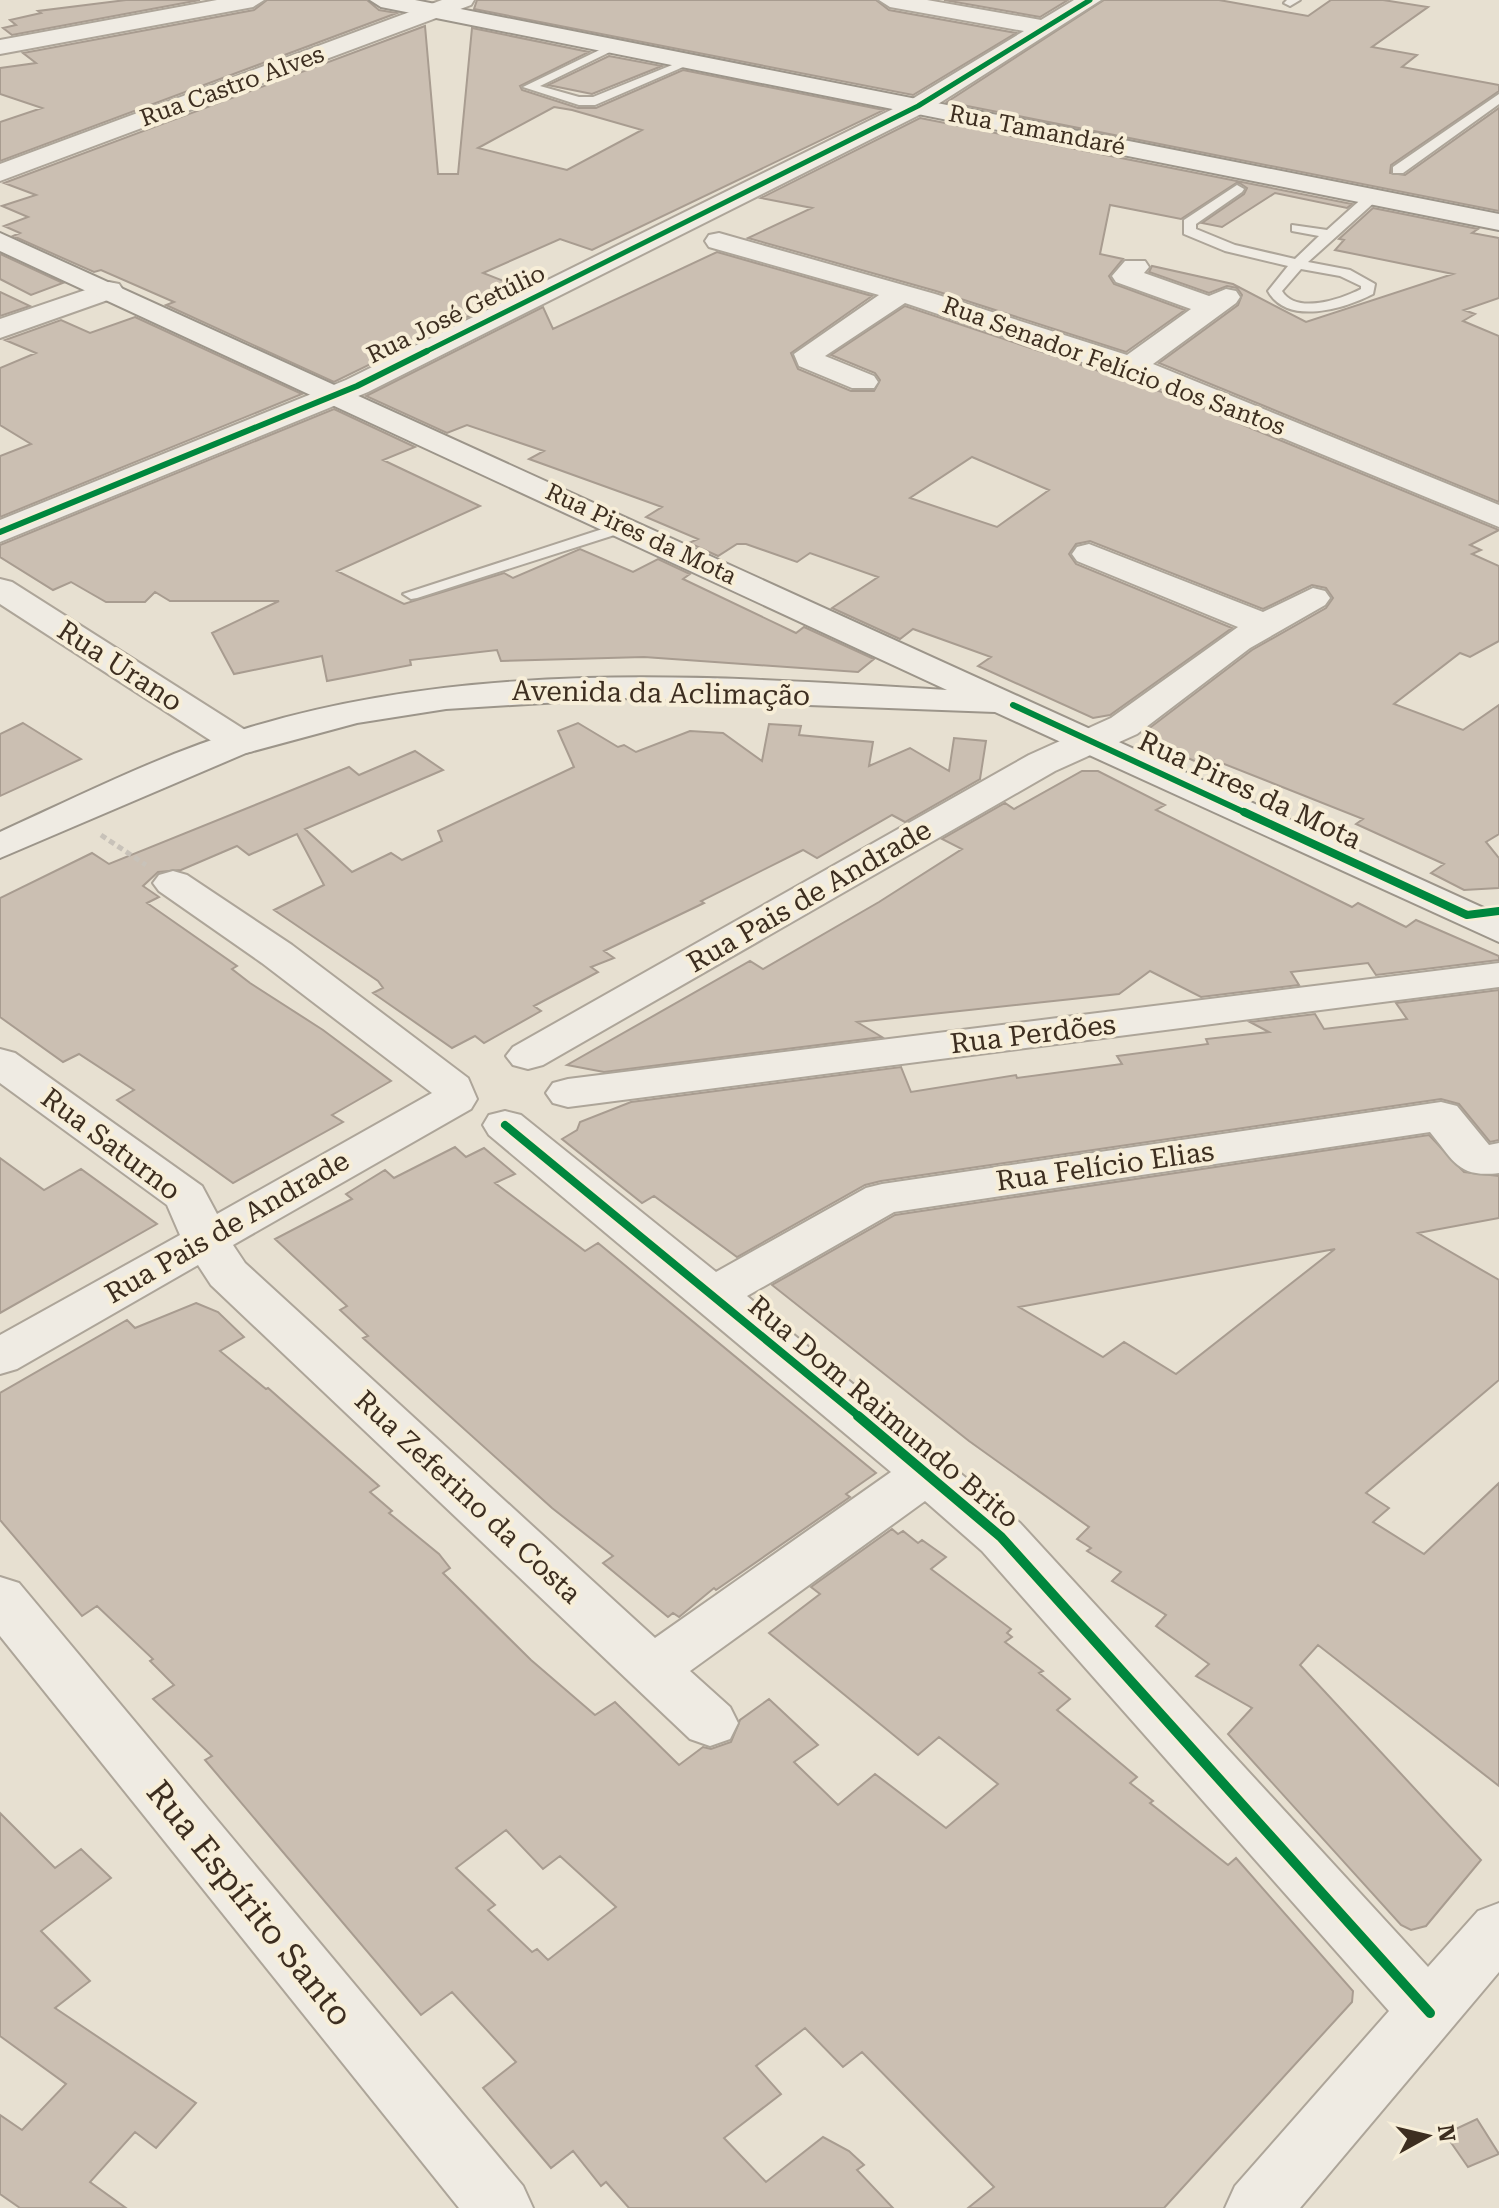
<svg xmlns="http://www.w3.org/2000/svg" width="1499" height="2208" font-family="'Roboto Serif',serif">
  <style>
    .building { fill: #cbbfb2; stroke: #a89c90; stroke-width: 2; fill-rule: evenodd }
    .lines { fill: none; stroke-linecap: round; stroke-linejoin: round }
    .lane-casing { stroke: #ada599; stroke-width: 4 }
    .street-casing { stroke: #ada599; stroke-width: 4 }
    .secondary-casing { stroke: #9c958a; stroke-width: 4 }
    .path { stroke: #c8c2b9; stroke-width: 5; stroke-dasharray: 6 4; stroke-linecap: butt }
    .lane { fill: #efebe3; fill-rule: evenodd }
    .street { fill: #efebe3; fill-rule: evenodd }
    .secondary { fill: #efebe3; fill-rule: evenodd }
    .cycleway-far3-casing { stroke: #f7eed8; stroke-width: 8 }
    .cycleway-far2-casing { stroke: #f7eed8; stroke-width: 10 }
    .cycleway-far1-casing { stroke: #f7eed8; stroke-width: 13 }
    .cycleway-casing { stroke: #f7eed8; stroke-width: 15 }
    .cycleway-far3 { stroke: #00873e; stroke-width: 5 }
    .cycleway-far2 { stroke: #00873e; stroke-width: 6 }
    .cycleway-far1 { stroke: #00873e; stroke-width: 8 }
    .cycleway { stroke: #00873e; stroke-width: 10 }
    .labels { text-anchor: middle; dominant-baseline: central; stroke-width: 8; stroke-linejoin: round; paint-order: stroke }
    .far-street-label { font-size: 24px; fill: #3d2e20; stroke: #f7eed8 }
    .street-label { font-size: 28px; fill: #3d2e20; stroke: #f7eed8 }
    .near-street-label { font-size: 34px; fill: #3d2e20; stroke: #f7eed8 }
  </style>
  <rect width="100%" height="100%" fill="#e7e0d1"/>
  <path class="building" d="M126 0H200L12 35 3 28 16 25 10 20 41 13 38 11Z
    M267 0H367L379 10 397 13 0 161V122L42 108 0 94V68L36 63 23 53 254 10Z
    M477 0H876L889 10 1016 33 913 95 474 9Z
    M944 0H1068L1040 17Z
    M1104 0H1219L1308 16 1331 0H1383L1428 7 1372 47 1417 55 1402 67 1499 85V91L1391 165 1390 173 1405 175 1499 108V211L947 102Z
    M425 26 438 174H458L472 28 589 52 520 86 522 90 578 108H596L683 70 884 110 592 250 560 239 483 273 524 289 334 382 166 305 174 302 101 270 94 272 13 236 20 233 4 226 28 217 2 206 36 195 4 183ZM554 107 572 110 642 130 567 170 478 148Z
    M609 56 662 66 592 94 548 85Z
    M920 118 1352 204 1347 208 1275 193 1222 227 1202 223 1244 194 1247 188 1238 182 1181 219 1110 205 1100 254 1123 259 1109 276 1114 284 1185 310 1126 352 936 291 748 238 812 208 761 198Z
    M1373 208 1478 229 1472 233 1499 238V298L1464 310 1475 314 1463 321 1499 336V502L1159 363 1238 305 1242 295 1237 288 1227 286 1209 293 1149 272 1152 266 1233 284 1306 322 1453 274 1335 250 1344 240 1339 239Z
    M717 252 872 296 791 353 798 369 851 391H874L880 380 875 373 831 355 905 306 1165 393 1499 530 1470 545 1481 550 1472 554 1499 566V641L1470 657 1460 653 1394 704 1463 730 1499 705V834L1486 842 1499 858V888L1464 890 1431 873 1444 864 1356 824 1363 819 1204 756 1197 762 1146 740 1143 733 1252 650 1326 608 1333 598 1326 588 1312 585 1263 609 1090 541 1076 544 1069 554 1076 564 1232 628 1110 715 1093 718 978 666 991 657 913 629 900 639 832 608 878 577 810 553 797 562 746 544H737L718 556 689 543 698 539 646 517 662 507 529 459 544 451 467 425 447 433 366 396 543 307 553 329ZM972 457 1049 490 997 527 910 498Z
    M0 254 63 283 31 295 0 279Z
    M0 292 30 306 0 316Z
    M135 317 302 394 0 517V456L31 444 0 425V368L36 353 5 340 61 320 90 333Z
    M334 409 415 447 383 460 480 506 337 571 404 604 504 573 513 578 580 549 633 572 658 559 690 574 683 579 796 633 804 627 874 659 858 672 644 657 501 661 497 650 410 660 411 665 327 681 322 656 234 674 212 633 279 601H170L155 592 145 602H106L71 582 53 590 0 557V545Z
    M23 723 81 759 0 796V734Z
    M578 723 618 747 624 745 636 752 690 731 723 733 762 761 769 724 801 726 799 735 873 742 869 766 910 748 949 771 954 738 986 741 980 779 905 822 892 815 817 858 803 850 701 901 704 903 604 951 614 958 591 967 598 972 534 1006 541 1011 484 1043 475 1036 452 1048 373 993 383 988 378 981 274 910 324 885 297 834 249 855 237 846 181 870 158 872 143 886 159 897 147 903 237 966 232 969 250 983 323 1030 391 1081 332 1115 343 1122 233 1183 117 1100 134 1090 79 1054 63 1062 0 1017V898L92 853 109 864 349 767 359 775 415 751 443 770 305 829 352 872 391 853 402 860 442 841 438 831 574 767 558 731Z
    M1082 771H1098L1165 805 1156 810 1352 907 1358 903 1406 927 1416 920 1499 956V960L1376 975 1368 963 1291 972 1299 985 1201 997 1150 971 1119 994 857 1022 882 1037 604 1072 567 1065 750 961 763 969 879 902 962 849 942 839 1005 803 1014 809Z
    M1499 990V1140L1490 1142 1459 1104 1441 1099 881 1181 865 1185 737 1257 654 1196 642 1203 562 1139 577 1130 580 1122 631 1102 901 1067 911 1092 1016 1075 1017 1078 1122 1064 1117 1056 1208 1044 1206 1039 1269 1032 1250 1022 1315 1014 1324 1029 1407 1019 1396 1003Z
    M1429 1135 1464 1172 1499 1176V1218L1418 1233 1499 1280V1380L1366 1493 1389 1508 1373 1522 1424 1554 1499 1483V1786L1318 1645 1300 1665 1481 1860 1426 1926 1411 1930 1401 1925 1228 1734 1252 1708 1196 1676 1209 1664 1156 1626 1166 1615 1112 1581 1121 1572 1087 1551 1091 1548 1077 1539 1089 1527 969 1441 772 1285 895 1215ZM1335 1249 1176 1374 1124 1342 1103 1357 1019 1307Z
    M455 1147 466 1157 484 1148 515 1174 495 1183 585 1251 598 1243 876 1473 846 1494 850 1497 716 1590 714 1588 679 1617 673 1613 668 1617 603 1563 613 1556 552 1508 363 1338 368 1336 340 1310 347 1306 275 1239 352 1199 346 1194 385 1170 394 1178Z
    M0 1158 44 1190 81 1169 157 1224 0 1313Z
    M196 1303 218 1312 244 1337 220 1351 266 1389 268 1388 379 1486 370 1492 392 1511 389 1513 439 1554 450 1568 443 1573 531 1660 595 1715 615 1702 679 1765 703 1747 711 1749 731 1742 740 1720 769 1699 818 1745 794 1762 838 1805 875 1774 946 1828 998 1784 939 1737 918 1755 769 1633 820 1594 811 1587 892 1529 898 1534 903 1531 918 1543 922 1540 946 1557 931 1569 1011 1629 1007 1633 1012 1637 1005 1642 1043 1671 1039 1673 1070 1699 1057 1710 1137 1777 1130 1783 1153 1801 1150 1803 1228 1865 1236 1858 1353 1991 1352 2002 1164 2208H968L994 2187 862 2052 843 2067 805 2028 756 2066 781 2094 724 2138 766 2182 823 2137 849 2151 864 2165 857 2170 893 2208H629L606 2182 601 2186 573 2151 551 2168 483 2088 516 2062 452 1992 421 2015 205 1760 212 1756 153 1699 174 1685 150 1661 153 1659 97 1606 82 1616 0 1520V1393L127 1320 135 1328ZM506 1830 543 1869 560 1856 616 1907 548 1960 537 1949 532 1952 488 1910 495 1905 456 1868Z
    M0 1813 55 1868 81 1849 111 1878 41 1931 90 1981 55 2008 196 2103 156 2148 135 2132 90 2182 126 2208H20L0 2194V2115L22 2130 66 2084 0 2036Z
    M1477 2119 1499 2154 1468 2167 1445 2134Z"/>
  <g class="lines">
    <defs>
      <path id="lane" d="M1287 0H1300L1290 6 1284 3Z
        M614 43 620 46 618 48 540 86 579 97H593L687 59 697 61 595 105H579L523 87Z
        M1499 94V104L1403 173H1393V167Z
        M1237 185 1244 189 1242 192 1196 224V229L1235 245 1295 259 1319 236 1292 231V225L1327 230 1367 194H1377V200L1308 262 1350 270 1375 284 1373 294C1344 309 1287 326 1268 291L1288 266 1225 251 1184 234V220ZM1301 269 1340 276 1361 286V289C1342 299 1296 315 1282 291Z
        M624 522 632 527 630 530 417 598 411 599 403 594Z"/>
      <path id="street" d="M217 0H264L253 7 0 54V40Z
        M442 0H474L471 5 0 181V164Z
        M879 0H927L1041 20 1074 0H1101L927 111 368 392 0 542V520L346 380 909 101 1024 31 890 7Z
        M719 233 935 294 1127 355 1191 309 1116 282 1112 276 1125 261H1145L1149 267 1144 273 1209 296 1226 289 1236 291 1240 297 1236 303 1153 364 1499 505V527L1166 390 905 303 825 356 874 376 878 382 874 388H852L799 366 794 354 879 295 709 247 705 241 709 235Z
        M109 282 119 284 123 290 119 296 0 338V319Z
        M1089 544 1263 612 1313 588 1325 591 1330 598 1325 605 1250 648 1137 734 1055 771 543 1065 528 1069 513 1065 506 1056 513 1047 1029 755 1111 718 1238 627 1077 561 1072 554 1077 547Z
        M0 579 12 582 253 735 258 743 253 751 240 754 227 751 0 604Z
        M173 871 187 875 292 945 468 1078 477 1099 471 1109 233 1245 245 1263 655 1638 891 1472 489 1135 483 1125 489 1115 505 1111 521 1115 716 1272 866 1188 882 1184 1441 1102 1457 1106 1489 1145 1499 1143V1173C1458 1178 1454 1161 1430 1132L894 1212 747 1296 1020 1523 1428 1967 1478 1911 1499 1903V1972L1300 2208H1225L1235 2186 1389 2011 982 1551 925 1501 690 1671 730 1707 738 1723 730 1739 710 1746 690 1739 211 1285 198 1265 17 1369 0 1374V1335L180 1235 167 1205 0 1083V1049L15 1053 202 1186 217 1214 432 1093 262 963 159 891 153 883 159 875Z
        M1499 963V987L568 1107 553 1103 546 1093 553 1083 568 1079Z
        M0 1577 19 1583 523 2186 533 2208H459L0 1636Z"/>
      <path id="secondary" d="M370 0H415L1499 214V230L381 7Z
        M0 233 1499 915V942L995 712 625 698 446 709 357 723 246 753 0 858V832C83 794 164 753 251 727 477 659 715 676 947 690L0 251Z"/>
    </defs>
    <use href="#lane" class="lane-casing"/>
    <use href="#street" class="street-casing"/>
    <use href="#secondary" class="secondary-casing"/>
    <path class="path" d="M101 835 146 865"/>
    <use href="#lane" class="lane"/>
    <use href="#street" class="street"/>
    <use href="#secondary" class="secondary"/>
    <defs>
      <path id="cycleway-far3" d="M423 353 918 106 1090 0"/>
      <path id="cycleway-far2" d="M0 532 357 386 427 351
        M1013 705 1248 814"/>
      <path id="cycleway-far1" d="M1244 812 1467 915 1499 911
        M505 1125 861 1418"/>
      <path id="cycleway" d="M858 1416 1001 1537 1430 2013"/>
    </defs>
    <use href="#cycleway-far3" class="cycleway-far3-casing"/>
    <use href="#cycleway-far2" class="cycleway-far2-casing"/>
    <use href="#cycleway-far1" class="cycleway-far1-casing"/>
    <use href="#cycleway" class="cycleway-casing"/>
    <use href="#cycleway-far3" class="cycleway-far3"/>
    <use href="#cycleway-far2" class="cycleway-far2"/>
    <use href="#cycleway-far1" class="cycleway-far1"/>
    <use href="#cycleway" class="cycleway"/>
  </g>
  <g class="labels">
    <g class="far-street-label">
      <text transform="translate(232 86) rotate(-20)">Rua Castro Alves</text>
      <text transform="translate(1037 130) rotate(11)">Rua Tamandaré</text>
      <text transform="translate(456 314) rotate(-26)">Rua José Getúlio</text>
      <text transform="translate(1114 366) rotate(20)">Rua Senador Felício dos Santos</text>
      <text transform="translate(641 534) rotate(25)">Rua Pires da Mota</text>
    </g>
    <g class="street-label">
      <text transform="translate(120 666) rotate(33)">Rua Urano</text>
      <text transform="translate(661 693) rotate(1)">Avenida da Aclimação</text>
      <text transform="translate(1250 790) rotate(25)">Rua Pires da Mota</text>
      <text transform="translate(809 896) rotate(-30)">Rua Pais de Andrade</text>
      <text transform="translate(1033 1034) rotate(-7)">Rua Perdões</text>
      <text transform="translate(111 1144) rotate(37)">Rua Saturno</text>
      <text transform="translate(1105 1166) rotate(-8)">Rua Felício Elias</text>
      <text transform="translate(227 1227) rotate(-30)">Rua Pais de Andrade</text>
      <text transform="translate(884 1412) rotate(40)">Rua Dom Raimundo Brito</text>
      <text transform="translate(468 1497) rotate(43)">Rua Zeferino da Costa</text>
    </g>
    <g class="near-street-label">
      <text transform="translate(250 1903) rotate(51)">Rua Espírito Santo</text>
    </g>
  </g>
  <g transform="translate(1427 2136) rotate(82)" stroke="#f7eed8" stroke-width="6" paint-order="stroke">
  <path d="M0-6L14 30L0 20L-14 30Z" fill="#3d2e20"/>
  <text y="-12" font-size="22" font-weight="bold" text-anchor="middle" fill="#3d2e20">N</text>
  </g>
</svg>
